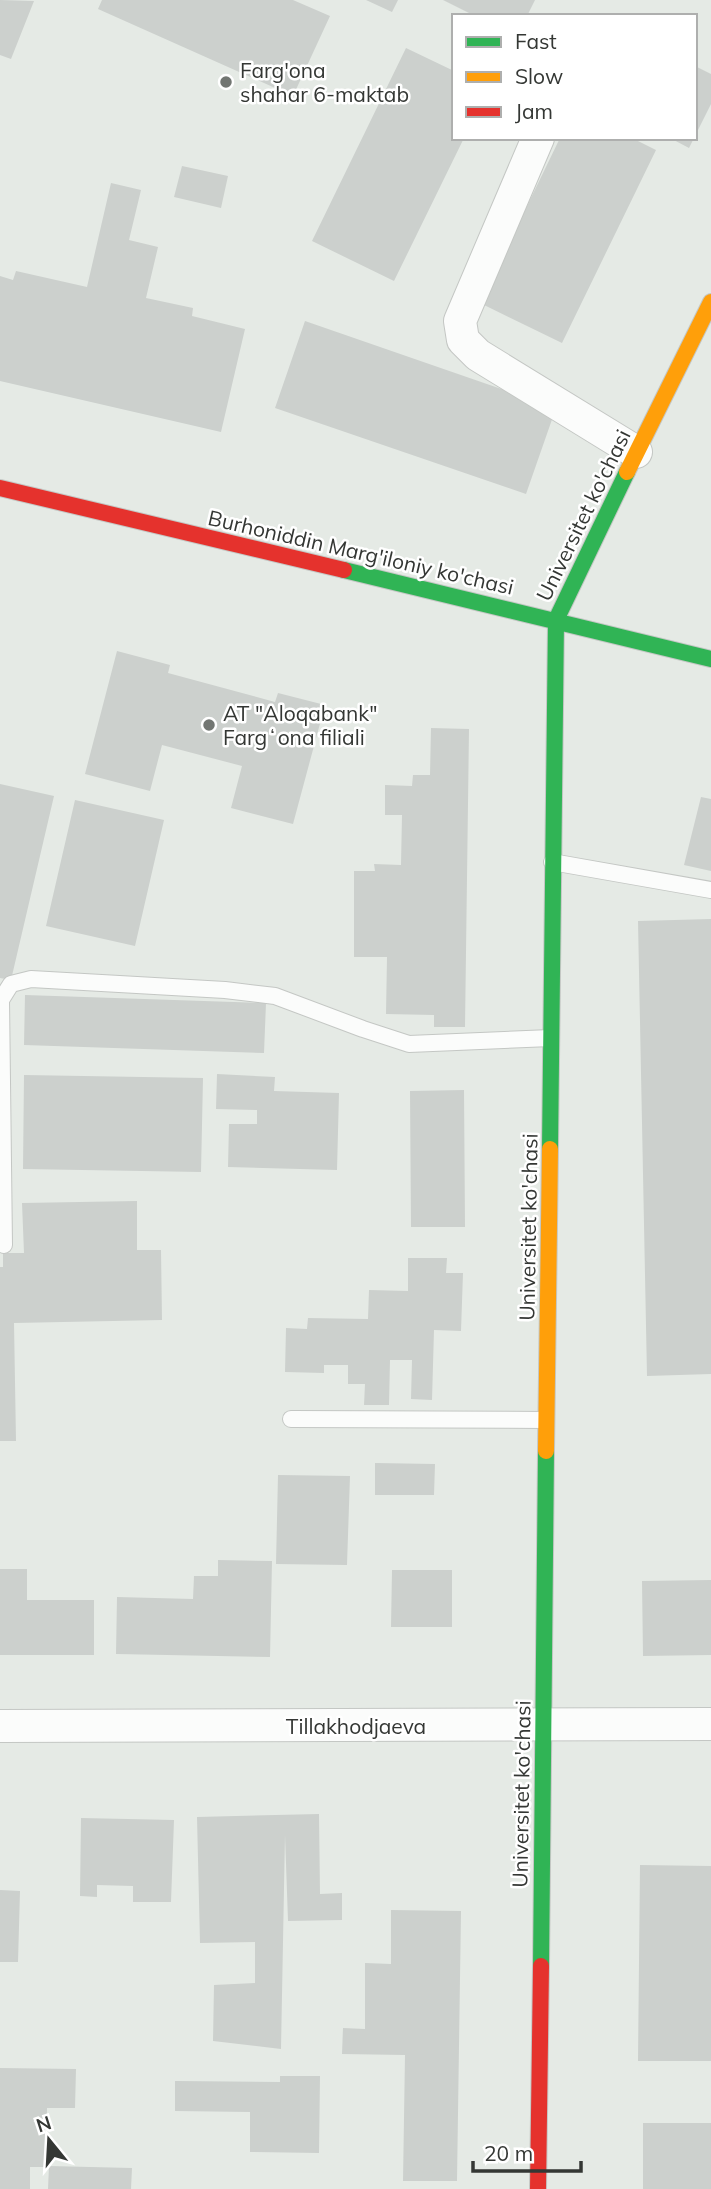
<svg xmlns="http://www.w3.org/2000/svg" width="711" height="2189" font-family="Mulish,sans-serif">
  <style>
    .building { fill: #ccd0cd }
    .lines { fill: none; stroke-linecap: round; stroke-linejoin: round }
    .lane-casing { stroke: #c4c7c4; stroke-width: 18 }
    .street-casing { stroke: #c4c7c4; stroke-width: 34 }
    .fast-casing { stroke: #c4c7c4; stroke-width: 18 }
    .slow-casing { stroke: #c4c7c4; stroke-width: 18 }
    .jam-casing { stroke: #c4c7c4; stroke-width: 18 }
    .lane { stroke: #fbfcfb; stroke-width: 16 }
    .street { stroke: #fbfcfb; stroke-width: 32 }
    .fast { stroke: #30b455; stroke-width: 16 }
    .slow { stroke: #ff9f0a; stroke-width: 16 }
    .jam { stroke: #e5322d; stroke-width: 16 }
    .poi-dot { fill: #727672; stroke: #fff; stroke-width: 2.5 }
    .labels { text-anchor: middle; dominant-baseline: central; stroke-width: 5; stroke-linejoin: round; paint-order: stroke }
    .poi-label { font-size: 21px; fill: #343734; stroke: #fff; text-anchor: start }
    .street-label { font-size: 21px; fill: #343734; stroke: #fff }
  </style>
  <rect width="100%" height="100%" fill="#e5eae5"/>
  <path class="building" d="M0 0 34 1 11 59 0 55Z
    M102 0H293L330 16 293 96 98 9Z
    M366 0H398L392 12Z
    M443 0H535L527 16H475Z
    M406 48 454 71V138H464L394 281 312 241Z
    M695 66 711 74V104L695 136Z
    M560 138H632L656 150 562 343 480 303Z
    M670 138H694L689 148Z
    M182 166 228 176 221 208 174 197Z
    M111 183 141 190 129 240 158 247 146 298 193 308 192 316 245 329 221 432 0 381V276L13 280 16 271 87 287Z
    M305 321 556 408 526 494 275 408Z
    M117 651 170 665 168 673 275 702 278 693 325 705 293 824 231 808 242 766 162 745 150 791 85 774Z
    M431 728 469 729 465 1027H434V1015L386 1014 387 957H354V871H375L374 864 401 865 402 815H385V785L412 786 413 775H430Z
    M0 784 54 796 11 980 0 978Z
    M701 797 711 799V871L684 865Z
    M75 800 164 820 135 946 46 926Z
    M711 919V1374L647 1376 638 921Z
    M25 995 266 1003 264 1053 24 1045Z
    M217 1074 275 1077 274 1091 339 1093 337 1170 228 1167 229 1124H257V1110L216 1109Z
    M24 1075 203 1078 201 1172 23 1169Z
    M464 1090 465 1227H411L410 1091Z
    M137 1201V1250H161L162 1320 14 1323 16 1441H0V1267H3V1253H24L22 1203Z
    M408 1258H447L446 1273H463L461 1331 434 1330 432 1400 411 1399 412 1360H390L389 1405H364L365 1384H348V1365H324V1373L285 1372 286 1328 307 1329 308 1318 368 1319 369 1290 408 1291Z
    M375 1463 435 1464 434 1495H375Z
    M278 1475 350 1476 347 1565 276 1564Z
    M218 1560 272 1561 270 1657 116 1654 117 1597 193 1599 194 1576H218Z
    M0 1569H27V1600H94V1655H0Z
    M392 1570H452V1627H391Z
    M711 1580V1655L643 1656 642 1581Z
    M319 1814 320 1894 342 1893V1920L288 1921 285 1835 281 2049 213 2041 214 1985 255 1983V1942L200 1943 197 1817Z
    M81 1818 174 1820 171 1902H133V1886L97 1885V1897L80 1896Z
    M640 1865 711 1866V2061H638Z
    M0 1890 20 1891 18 1962H0Z
    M391 1910 461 1911 457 2181H403L405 2055 342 2054 343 2028 365 2029V1963L391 1964Z
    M0 2068 76 2069 75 2108H47L46 2167H30V2189H0Z
    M280 2076H320L319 2153 250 2152V2112L175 2111V2081L280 2082Z
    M643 2123H711V2189H643Z
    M49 2166 132 2168 131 2189H48Z"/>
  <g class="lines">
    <defs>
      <path id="lane" d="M552 862 711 890
        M4 1245 1 1000 11 984 31 979 225 990 275 996 363 1029 409 1044 551 1038
        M291 1419 546 1420"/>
      <path id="street" d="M538 138 460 321 463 340 478 355 636 452
        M0 1726 711 1724"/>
      <path id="fast" d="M344 570 711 659
        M550 1149 556 620 627 472
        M541 1966 546 1451"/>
      <path id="slow" d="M627 472 711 302
        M546 1451 550 1149"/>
      <path id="jam" d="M0 488 344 570
        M538 2189 541 1966"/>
    </defs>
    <use href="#lane" class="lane-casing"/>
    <use href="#street" class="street-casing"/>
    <use href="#fast" class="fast-casing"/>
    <use href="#slow" class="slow-casing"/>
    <use href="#jam" class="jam-casing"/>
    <use href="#lane" class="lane"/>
    <use href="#street" class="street"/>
    <use href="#fast" class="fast"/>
    <use href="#slow" class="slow"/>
    <use href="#jam" class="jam"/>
  </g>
  <g class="poi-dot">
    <circle cx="226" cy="82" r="7"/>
    <circle cx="209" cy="725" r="7"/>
  </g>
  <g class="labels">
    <g class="poi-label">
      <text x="240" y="70">Farg'ona<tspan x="240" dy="24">shahar 6-maktab</tspan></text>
      <text x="223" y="713">AT "Aloqabank"<tspan x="223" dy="24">Fargʻona filiali</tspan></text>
    </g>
    <g class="street-label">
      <text transform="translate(583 515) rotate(-64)">Universitet ko'chasi</text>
      <text transform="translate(361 552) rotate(13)">Burhoniddin Marg'iloniy ko'chasi</text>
      <text transform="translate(528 1227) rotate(-89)">Universitet ko'chasi</text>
      <text x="356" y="1726">Tillakhodjaeva</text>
      <text transform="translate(521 1794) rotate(-89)">Universitet ko'chasi</text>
    </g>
  </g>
  <rect x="452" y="14" width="245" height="126" fill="#ffffff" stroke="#aeafae" stroke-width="2"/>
  <rect x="466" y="37" width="35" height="10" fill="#30b455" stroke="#aeafae" stroke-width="2"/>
  <text x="515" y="49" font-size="21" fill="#343734">Fast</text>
  <rect x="466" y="72" width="35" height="10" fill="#ff9f0a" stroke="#aeafae" stroke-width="2"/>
  <text x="515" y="84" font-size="21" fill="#343734">Slow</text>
  <rect x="466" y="107" width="35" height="10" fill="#e5322d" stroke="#aeafae" stroke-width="2"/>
  <text x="515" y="119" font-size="21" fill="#343734">Jam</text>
  <g transform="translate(49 2140) rotate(342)" stroke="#ffffff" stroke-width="5" paint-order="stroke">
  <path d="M0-5L12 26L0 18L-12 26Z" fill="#343734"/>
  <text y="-10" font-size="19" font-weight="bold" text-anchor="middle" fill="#343734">N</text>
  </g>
  <path d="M473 2161v10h108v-10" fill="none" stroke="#343734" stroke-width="3.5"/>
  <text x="484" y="2161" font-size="21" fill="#343734" stroke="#ffffff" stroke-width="5" paint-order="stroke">20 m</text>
</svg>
